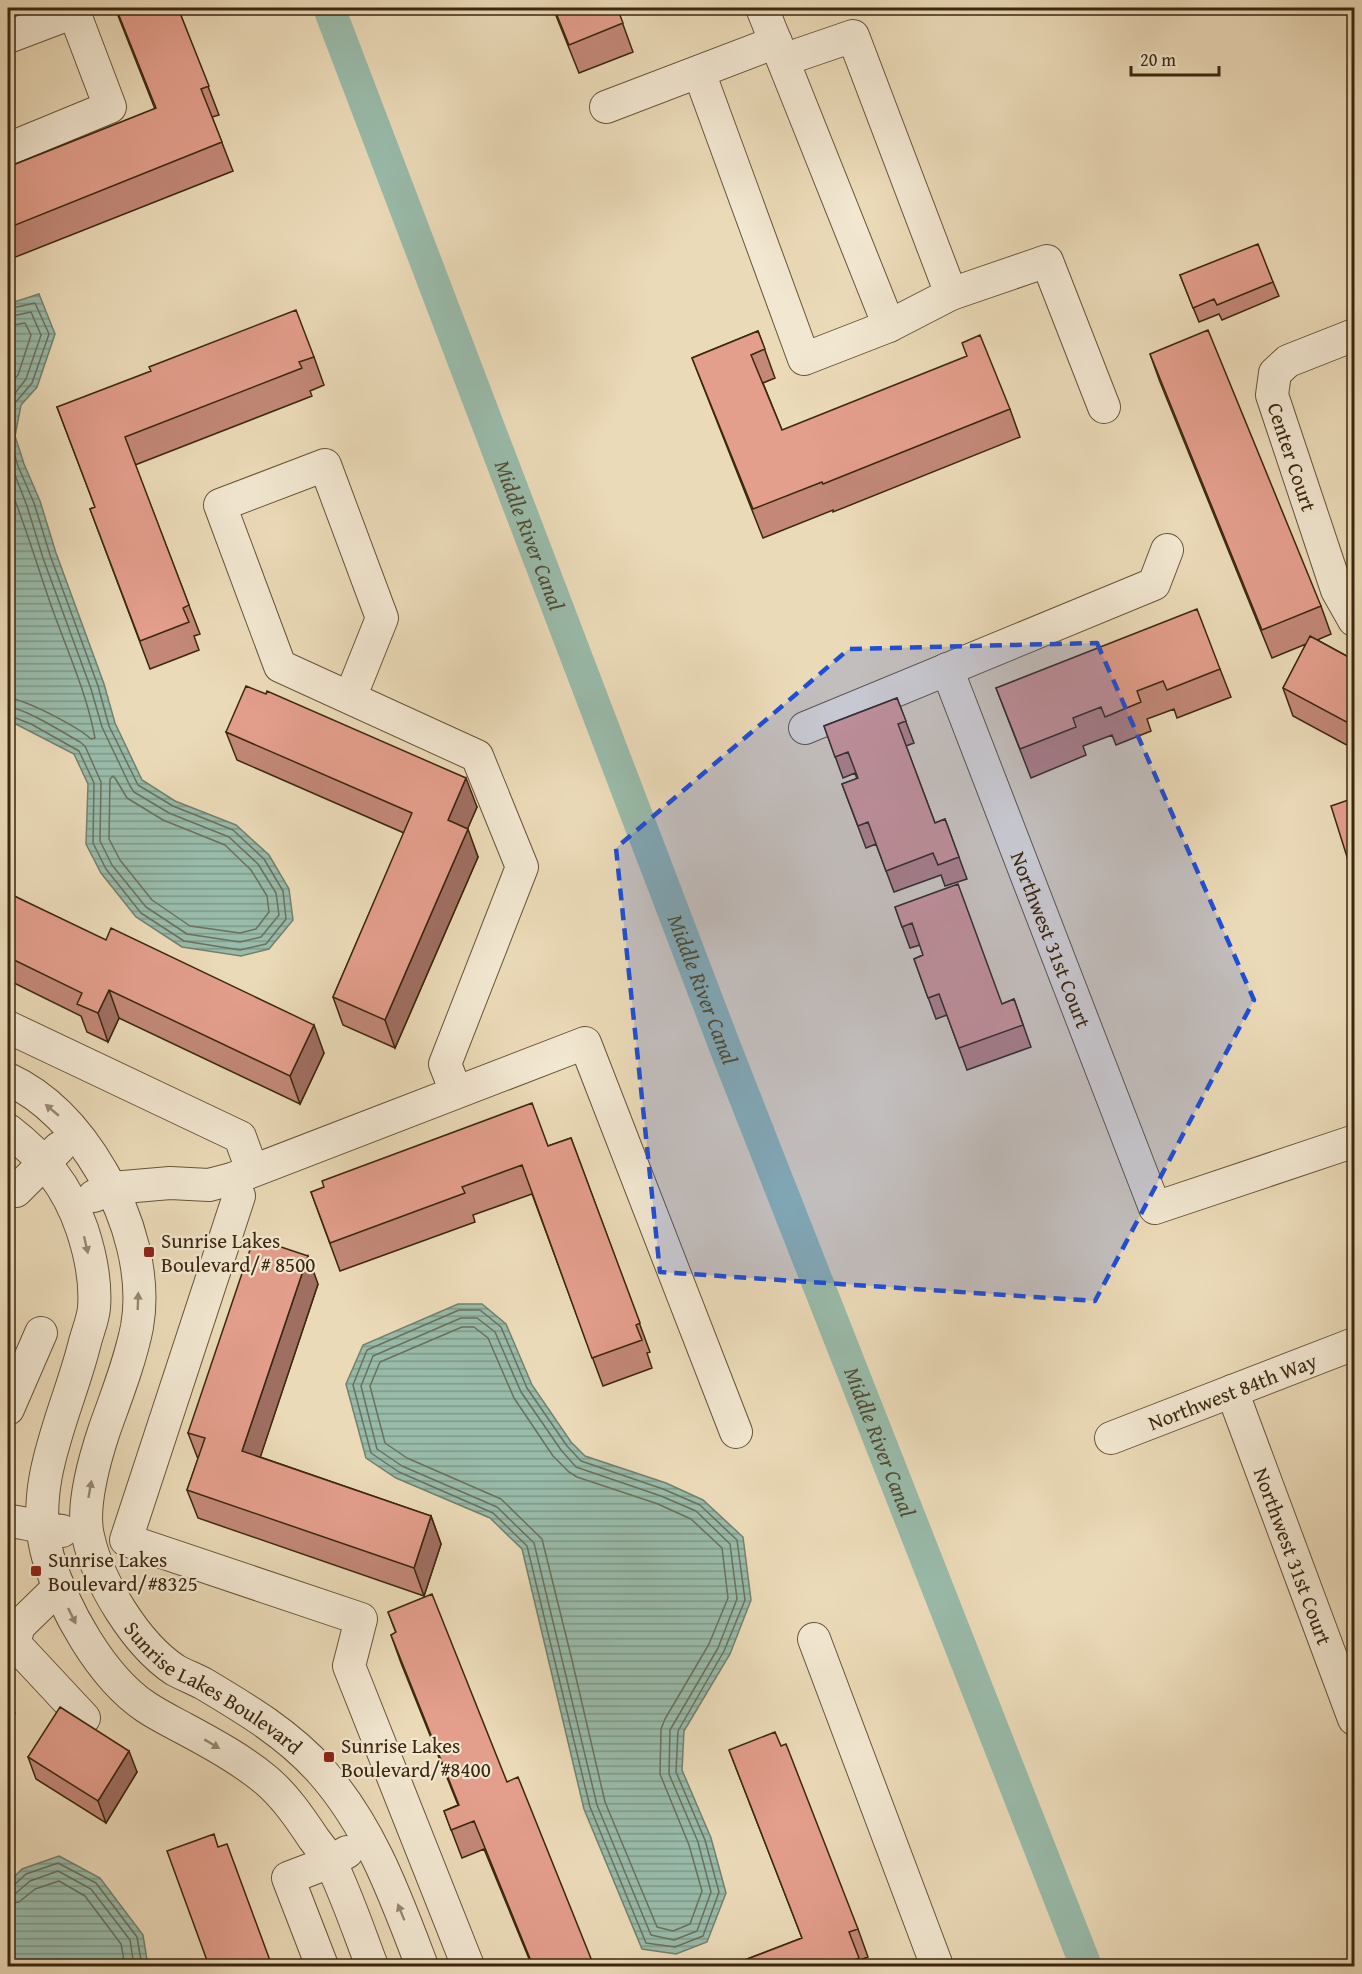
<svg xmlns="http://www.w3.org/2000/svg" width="1362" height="1974" font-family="'Gentium Book Plus',serif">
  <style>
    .water { fill: url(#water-rules); stroke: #73806c; stroke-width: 1.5 }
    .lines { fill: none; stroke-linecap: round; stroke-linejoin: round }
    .shore { stroke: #6a715c; stroke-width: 1.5 }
    .canal { stroke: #9ba; stroke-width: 32 }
    .minor-casing { stroke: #675438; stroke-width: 34 }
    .minor { stroke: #f2e7d1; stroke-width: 32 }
    .wall { fill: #c38878; stroke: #3b270e; stroke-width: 1.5 }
    .shaded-wall { fill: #9f6f62; stroke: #3b270e; stroke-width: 1.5 }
    .building { fill: #e39e8c; stroke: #3b270e; stroke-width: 1.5 }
    .oneway { fill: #968770 }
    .marked { fill: #1d4ed8; fill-opacity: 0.2; stroke: #1d4ed8; stroke-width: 4.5; stroke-dasharray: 12 8; stroke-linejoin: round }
    .poi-dot { fill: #8f2418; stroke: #f2e7d1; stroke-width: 2 }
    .labels { text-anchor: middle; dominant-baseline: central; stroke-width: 4.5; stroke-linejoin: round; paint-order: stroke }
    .street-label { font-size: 21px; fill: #3b270e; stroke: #f2e7d1 }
    .poi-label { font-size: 21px; fill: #3b270e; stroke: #f2e7d1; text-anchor: start }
    .water-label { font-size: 22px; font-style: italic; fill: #524c35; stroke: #f2e7d1 }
  </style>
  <defs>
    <pattern id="water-rules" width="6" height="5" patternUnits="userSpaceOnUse" patternTransform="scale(1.5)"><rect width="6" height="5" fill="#9ba"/><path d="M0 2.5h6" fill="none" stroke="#7e9889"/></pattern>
  </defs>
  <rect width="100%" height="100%" fill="#ebdab8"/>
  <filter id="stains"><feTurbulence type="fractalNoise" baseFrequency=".00333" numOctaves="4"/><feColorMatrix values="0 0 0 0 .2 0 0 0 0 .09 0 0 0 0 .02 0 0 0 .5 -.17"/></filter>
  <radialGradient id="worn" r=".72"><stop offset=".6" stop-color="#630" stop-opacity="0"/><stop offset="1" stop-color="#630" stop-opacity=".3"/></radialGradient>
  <path class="water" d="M39 294 55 334 37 387 21 405 15 436 24 464 40 501 56 553 104 684 115 723 142 780 175 801 236 825 269 855 289 889 293 920 269 949 241 956 182 947 136 917 101 873 86 844 88 784 74 754 8 720V304Z
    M458 1304H482L506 1324 532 1385 571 1442 585 1456 666 1483 703 1500 743 1537 751 1600 730 1654 684 1731 682 1770 711 1838 726 1893 707 1942 676 1954 642 1949 584 1809 522 1549 490 1518 396 1478 366 1458 346 1384 363 1345Z
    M59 1856 100 1878 143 1935 148 1966H8V1883L22 1869Z"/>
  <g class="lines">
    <path class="shore" d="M8 309 35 303 49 334 32 383 15 403 9 437 18 466 34 503 50 555 98 686 109 726 138 785 173 806 233 830 264 859 283 891 286 919 266 944 240 950 184 941 141 913 106 869 93 843 94 783 79 751 31 724 8 715
      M8 317 31 312 41 335 26 379 8 402
      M8 326 25 323 31 335 18 375 8 386
      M8 457 27 506 43 558 91 689 102 727 130 786 134 792 169 813 229 837 258 864 276 893 279 915 261 937 240 942 187 934 146 907 112 865 100 841 101 782 85 746 80 742C62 732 27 709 8 707
      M8 483C25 523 37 566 52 608 67 650 87 694 95 738L91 739C78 727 25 699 8 698
      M113 776 115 778 127 798 163 820 225 845 251 870 267 896 269 912 256 929 240 933 190 926 152 900 120 860 109 839 110 779Z
      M459 1310H480L501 1327 527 1388 567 1446 581 1461 663 1489 700 1505 737 1540 745 1600 724 1651 678 1731 676 1772 705 1840 719 1892 703 1936 675 1947 646 1943 590 1807 527 1546 493 1513 399 1472 371 1453 353 1385 367 1350Z
      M461 1318H477L495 1332 521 1392 561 1450 576 1467 661 1496 696 1511 730 1544 737 1599 718 1648 670 1730 669 1774 698 1842 711 1892 697 1931 674 1940 651 1935 597 1805 534 1543 497 1507 402 1466 377 1449 361 1386 373 1356Z
      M462 1327H474L488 1338 514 1398 553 1456 569 1472 577 1477 658 1504 691 1519 722 1548 728 1598 709 1644 665 1719 661 1729 660 1774 689 1845 702 1891 690 1924 673 1931 657 1927 605 1802 571 1656 542 1539 501 1499 407 1458 385 1443 370 1386 380 1362Z
      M8 1887 13 1886 26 1874 58 1863 96 1883 137 1937 142 1966
      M8 1895 16 1893 30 1881 58 1871 91 1889 130 1940 134 1966
      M8 1904 19 1902 35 1889 59 1881 85 1896 121 1944 125 1966"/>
    <path class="canal" id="s1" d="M329 8 725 1047 1086 1966"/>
    <defs>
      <g id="minor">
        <path d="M762 8 889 326"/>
        <path d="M8 37 74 12 110 107 8 149"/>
        <path d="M699 72 804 359 889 326 951 294 853 36 783 60"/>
        <path d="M606 107 776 42"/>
        <path d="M951 294 1047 261 1104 407"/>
        <path id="s2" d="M1354 335 1288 361 1275 373 1272 395 1337 590 1354 620"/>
        <path id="s3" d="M947 669 1155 1208 1352 1142H1354"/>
        <path d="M350 698 382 618 325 465 220 505 280 666 477 756 522 867 445 1064 456 1092"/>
        <path d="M805 728 1154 584 1167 550"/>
        <path d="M8 1027 240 1137 252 1170"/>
        <path id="s4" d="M8 1079C49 1098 80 1134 102 1172 129 1216 146 1276 137 1327 130 1362 116 1397 104 1431 95 1458 81 1507 88 1536 98 1582 136 1644 175 1670 184 1675 195 1679 204 1684 246 1709 288 1734 321 1771 371 1827 396 1898 422 1966"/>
        <path d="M8 1130C44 1158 67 1185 82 1229 90 1253 96 1282 94 1308 93 1319 88 1331 85 1342 68 1412 27 1483 48 1557 63 1608 101 1677 146 1707 158 1715 172 1722 185 1729 213 1744 242 1760 266 1780 285 1796 300 1818 314 1839 320 1847 327 1855 331 1863 347 1896 359 1932 372 1966"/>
        <path d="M232 1179 239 1196 126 1540 361 1619 349 1666 468 1966"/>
        <path d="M8 1183 16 1191 59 1148"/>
        <path d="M94 1196 112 1188 170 1183 209 1185 232 1179 585 1043 736 1432"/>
        <path id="s5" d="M1232 1391 1354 1719"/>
        <path d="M8 1409 41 1333"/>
        <path id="s6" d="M1111 1438 1354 1344"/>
        <path d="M8 1521C26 1522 44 1529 62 1531"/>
        <path d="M59 1587 19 1626 14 1643 84 1718"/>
        <path d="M814 1639 937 1966"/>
        <path d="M322 1966 288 1878 330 1862 347 1852"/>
      </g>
    </defs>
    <use href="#minor" class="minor-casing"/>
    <use href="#minor" class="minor"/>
  </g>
  <path class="wall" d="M115 8H178L219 115 212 117 233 171 8 260V167L155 109Z
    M553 8H617L633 52 579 73Z
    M1180 275 1273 282 1279 296 1222 320 1219 314 1199 322Z
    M758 331 775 378 763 383 782 430 1010 409 1020 437 833 512V510L763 538 703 386 692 358Z
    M1150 354 1321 606 1331 634 1317 640 1354 660V749L1293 716 1283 688 1306 644 1272 658 1160 382Z
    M314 357 324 385 310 391 312 396 135 465 200 634 194 636 199 650 150 669 90 509 95 507 57 407Z
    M1220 669 1231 697 1177 718 1174 709 1147 719 1151 731 1116 745 1112 735 1083 746 1086 755 1031 778 996 688Z
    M897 698 914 743 906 746 935 823 945 819 967 879 945 886 941 875 894 892 876 844 866 848 842 784 857 779 855 773 843 778 824 726Z
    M226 732 477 807 467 829 478 857 395 1048 343 1025 333 997 404 833 237 760Z
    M8 893 324 1053 300 1104 119 1018 108 1042 87 1032 81 1016 8 980Z
    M895 907 1002 1004 1014 999 1031 1047 967 1070 947 1015 936 1019 914 959 923 955 920 945 910 948Z
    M571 1138 650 1352 647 1353 652 1368 603 1386 532 1194 473 1215 475 1222 340 1271 311 1192 548 1146Z
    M318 1284 260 1457 431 1516 441 1544 424 1596 198 1518 187 1490 198 1459 188 1433Z
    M388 1612 507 1782 594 1966H532L484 1849 462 1858 444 1811 458 1805 401 1663 391 1635 396 1633Z
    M729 1750 858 1929 868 1957 860 1960 862 1966H729L802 1938Z
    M28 1757 137 1772 106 1823 36 1779Z"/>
  <path class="shaded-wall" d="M466 778 477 807 459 849 448 820Z
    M468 829 478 857 395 1048 385 1020Z
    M109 990 119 1018 108 1042 98 1013Z
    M314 1025 324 1053 300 1104 290 1076Z
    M308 1256 318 1284 253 1479 242 1451Z
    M431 1516 441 1544 424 1596 414 1568Z
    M8 1693 15 1713 8 1732Z
    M129 1751 137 1772 106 1823 98 1801Z"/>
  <path class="building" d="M116 8H178L209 86 201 89 222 142 8 228V167L156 108Z
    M554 8H617L623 23 569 45Z
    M1258 244 1273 282 1217 305 1214 299 1193 308 1180 275Z
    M296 310 314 357 299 362 302 368 125 437 189 605 183 608 189 622 140 641 90 509 95 507 57 407 151 371 149 367Z
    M1208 330 1321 606 1262 630 1150 354Z
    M758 331 765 349 751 355 782 430 967 356 962 343 980 335 1010 409 823 484 822 482 753 509 692 358Z
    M1197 609 1220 669 1167 690 1163 681 1137 691 1141 702 1105 717 1101 707 1073 718 1076 727 1020 749 996 688Z
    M1310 636 1354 660V726L1283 688Z
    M246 686 266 694 267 691 466 778 448 820 468 829 385 1020 333 997 412 813 226 732Z
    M897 698 906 721 898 724 935 823 945 819 959 857 938 865 933 853 886 871 868 822 858 826 842 784 858 778 848 752 835 757 824 726Z
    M1354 798V879L1331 806Z
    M958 884 1002 1004 1014 999 1023 1025 959 1048 939 994 928 998 914 959 923 955 912 923 902 927 895 907Z
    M8 893 106 940 111 928 314 1025 290 1076 109 990 98 1013 77 1004 82 993 8 957Z
    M532 1103 548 1146 571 1138 640 1323 636 1325 642 1340 592 1358 522 1165 462 1187 465 1193 330 1243 311 1192 324 1187 322 1181Z
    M254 1238 308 1256 242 1451 431 1516 414 1568 187 1490 205 1438 188 1433Z
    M432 1594 507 1782 518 1777 594 1966H533L474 1821 451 1830 444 1811 459 1805 391 1635 396 1632 388 1612Z
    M60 1707 129 1751 98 1801 28 1757Z
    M775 1732 781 1746 786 1744 858 1929 849 1932 859 1958 837 1966H729L802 1938 729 1750Z
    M214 1834 218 1847 227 1844 272 1966H209L167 1851Z"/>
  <defs><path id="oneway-solid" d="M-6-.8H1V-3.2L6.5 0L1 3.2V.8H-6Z" transform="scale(1.5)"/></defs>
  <g class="oneway">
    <use href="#oneway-solid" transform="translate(52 1110) rotate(-140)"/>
    <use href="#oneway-solid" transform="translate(86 1245) rotate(77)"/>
    <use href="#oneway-solid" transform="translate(138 1301) rotate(-88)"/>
    <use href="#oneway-solid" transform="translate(90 1489) rotate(-80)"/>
    <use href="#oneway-solid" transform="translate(72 1616) rotate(64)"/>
    <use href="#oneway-solid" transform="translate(212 1744) rotate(31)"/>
    <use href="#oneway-solid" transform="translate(401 1912) rotate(-112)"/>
  </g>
  <path class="marked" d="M1097 643 1254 1000 1095 1301 660 1272 616 848 849 649Z"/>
  <g class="poi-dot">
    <rect x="143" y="1246" width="12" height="12" rx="3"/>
    <rect x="30" y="1565" width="12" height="12" rx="3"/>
    <rect x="323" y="1751" width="12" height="12" rx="3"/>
  </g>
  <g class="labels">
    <g class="street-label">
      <text stroke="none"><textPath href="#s2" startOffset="176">Center Court</textPath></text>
      <text stroke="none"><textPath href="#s3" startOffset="290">Northwest 31st Court</textPath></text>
      <text stroke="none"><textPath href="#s6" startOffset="130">Northwest 84th Way</textPath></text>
      <text stroke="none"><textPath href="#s5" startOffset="176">Northwest 31st Court</textPath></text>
      <text stroke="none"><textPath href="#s4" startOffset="717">Sunrise Lakes Boulevard</textPath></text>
    </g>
    <g class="poi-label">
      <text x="161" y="1240">Sunrise Lakes<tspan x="161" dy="24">Boulevard/# 8500</tspan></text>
      <text x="48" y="1559">Sunrise Lakes<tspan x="48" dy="24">Boulevard/#8325</tspan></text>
      <text x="341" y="1745">Sunrise Lakes<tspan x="341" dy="24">Boulevard/#8400</tspan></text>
    </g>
    <g class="water-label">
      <text stroke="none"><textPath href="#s1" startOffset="564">Middle River Canal</textPath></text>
      <text stroke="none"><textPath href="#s1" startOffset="1050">Middle River Canal</textPath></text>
      <text stroke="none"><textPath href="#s1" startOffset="1536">Middle River Canal</textPath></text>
    </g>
  </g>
  <rect width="1362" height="1974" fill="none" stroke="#ebdab8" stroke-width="30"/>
  <rect x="9" y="9" width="1344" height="1956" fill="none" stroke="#3b270e" stroke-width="3"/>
  <rect x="15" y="15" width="1332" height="1944" fill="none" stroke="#3b270e" stroke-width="1.5"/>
  <path d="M1131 66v9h88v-9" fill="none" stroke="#3b270e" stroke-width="3"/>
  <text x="1140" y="66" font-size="18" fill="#3b270e" stroke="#f2e7d1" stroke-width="4.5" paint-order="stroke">20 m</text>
  <rect width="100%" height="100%" filter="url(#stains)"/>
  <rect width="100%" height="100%" fill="url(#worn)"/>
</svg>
